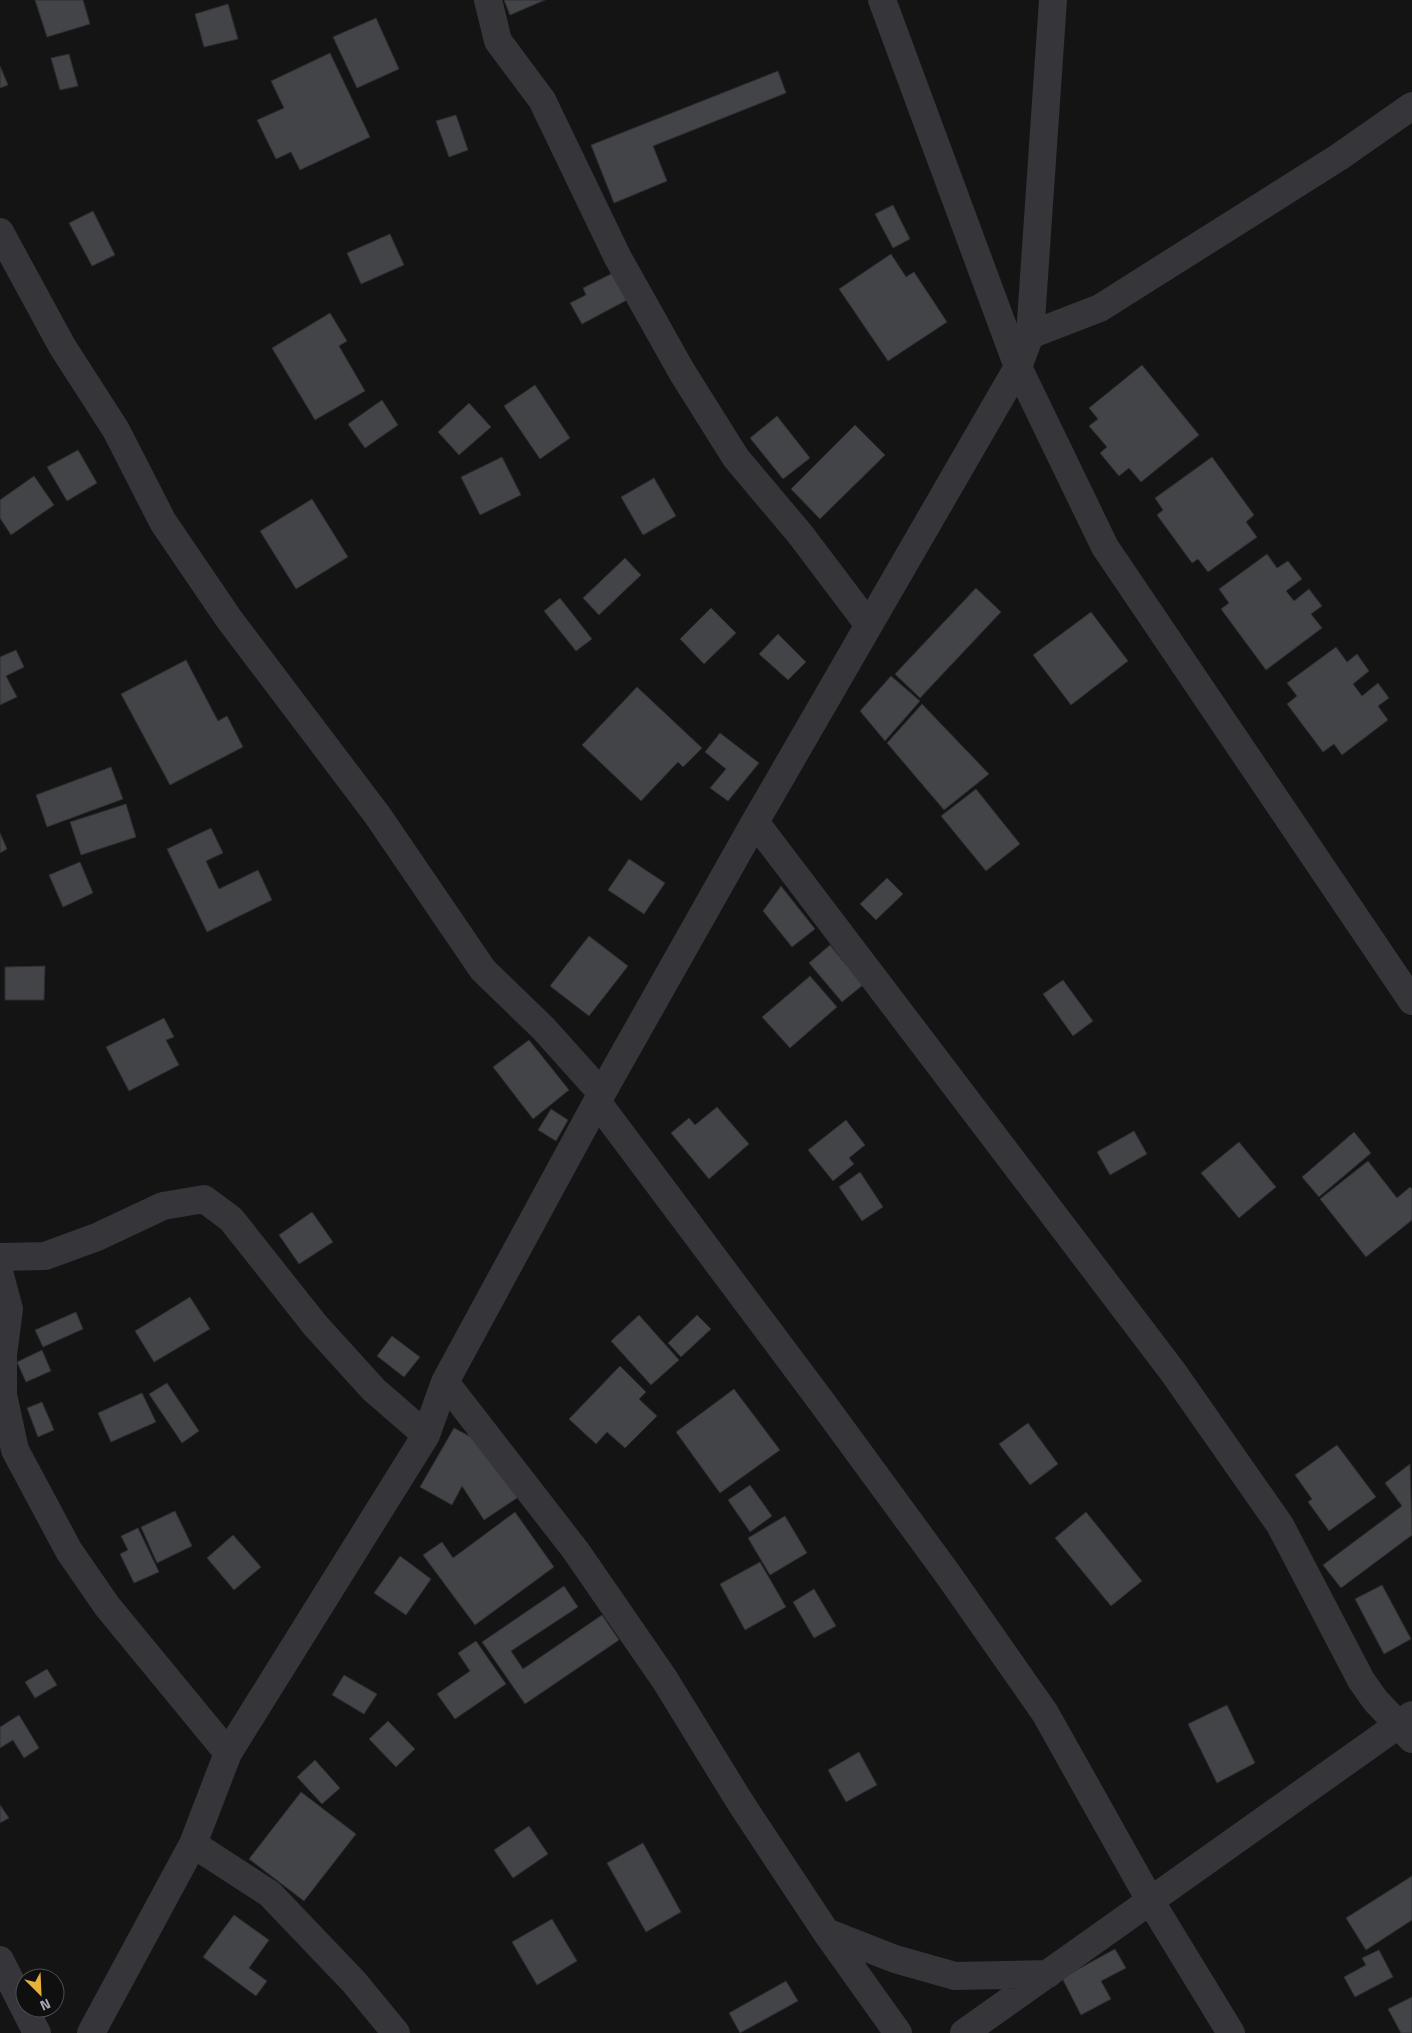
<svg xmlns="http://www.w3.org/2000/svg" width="1412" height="2033" font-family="'Titillium Web',sans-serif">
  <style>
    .building { fill: #434448; stroke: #2e2e31 }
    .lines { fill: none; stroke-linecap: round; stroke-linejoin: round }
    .minor { stroke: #35353a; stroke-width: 28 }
  </style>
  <rect width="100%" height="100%" fill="#141415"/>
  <path class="building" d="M35 0H83L90 24 47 37Z
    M504 0H545L510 15Z
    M228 4 238 39 204 47 195 14Z
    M376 18 399 69 357 88 333 37Z
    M330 53 370 137 300 170 291 152 276 159 257 120 284 108 271 81Z
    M69 54 78 86 60 90 51 58Z
    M0 66 8 85 0 88Z
    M778 71 786 93 653 146 667 181 614 203 591 145Z
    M456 115 468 150 449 157 436 121Z
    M893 205 910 239 893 248 875 214Z
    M93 211 115 255 92 266 69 223Z
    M390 234 404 265 361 284 347 253Z
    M891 254 906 277 914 272 947 322 888 361 839 289Z
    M613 273 627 300 582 324 570 303 586 295 583 288Z
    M330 313 347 341 339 346 365 391 315 420 272 348Z
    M1142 365 1199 435 1141 482 1129 468 1119 476 1100 453 1107 447 1089 426 1098 419 1089 408Z
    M535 385 570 438 540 459 504 406Z
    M382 400 398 425 365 448 348 424Z
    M469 403 491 427 459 455 438 432Z
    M777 416 810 458 783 479 750 438Z
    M855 425 885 455 820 519 791 489Z
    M78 450 97 483 67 501 47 467Z
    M502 457 521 495 480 515 461 477Z
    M1212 457 1254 515 1246 522 1257 537 1208 572 1198 559 1192 563 1157 515 1163 510 1155 498Z
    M34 476 54 505 11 535 0 518V500Z
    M654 478 676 516 643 535 621 497Z
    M312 499 348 557 296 589 260 531Z
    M1267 554 1277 568 1288 561 1302 579 1286 591 1294 601 1309 589 1322 606 1311 614 1322 628 1266 670 1221 609 1229 603 1219 589Z
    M625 558 641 575 599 615 583 598Z
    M976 588 1001 612 920 698 895 674Z
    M560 598 592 639 576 651 544 611Z
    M711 608 736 633 704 664 680 639Z
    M1091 612 1128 661 1071 705 1033 655Z
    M778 634 806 662 788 680 759 654Z
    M1336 647 1347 662 1357 654 1369 671 1353 684 1362 696 1378 683 1389 698 1378 706 1388 720 1342 755 1334 744 1323 752 1287 704 1297 696 1287 683Z
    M16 650 24 667 6 676 17 697 0 705V657Z
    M186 660 218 721 227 716 243 747 170 785 121 694Z
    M891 676 920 701 885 741 860 711Z
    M637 687 702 748 683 767 678 762 641 801 582 745Z
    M922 704 989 774 944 810 887 743Z
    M720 733 759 763 728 801 710 788 726 769 705 752Z
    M111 767 123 799 47 827 36 795Z
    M976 789 1020 844 986 871 941 816Z
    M126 804 136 837 81 855 70 822Z
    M211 828 223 853 206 861 219 889 258 870 272 900 207 932 167 849Z
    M0 833 7 849 0 853Z
    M629 859 665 883 644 914 608 890Z
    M80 862 93 893 63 907 49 875Z
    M887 878 903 894 876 920 860 904Z
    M781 886 815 929 792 947 763 911Z
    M589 936 628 966 589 1016 550 986Z
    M830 945 863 985 842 1002 809 963Z
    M45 966 44 1000H5V967Z
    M810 976 837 1007 790 1048 762 1017Z
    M1063 980 1093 1021 1073 1036 1043 994Z
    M164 1018 174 1037 166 1040 179 1065 129 1091 106 1047Z
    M529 1040 569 1090 533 1119 493 1067Z
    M717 1107 749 1144 709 1179 671 1133 689 1118 695 1125Z
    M551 1109 568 1120 556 1141 538 1130Z
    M846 1120 865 1145 849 1158 854 1164 833 1181 808 1150Z
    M1134 1131 1147 1154 1110 1175 1097 1152Z
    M1354 1132 1371 1153 1319 1197 1302 1177Z
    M1239 1142 1276 1187 1239 1218 1201 1173Z
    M1368 1161 1397 1198 1410 1187 1412 1189V1220L1366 1257 1320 1199Z
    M860 1172 883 1207 862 1221 839 1187Z
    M312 1212 333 1242 299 1264 279 1235Z
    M190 1297 210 1329 154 1362 135 1331Z
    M76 1312 83 1329 43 1347 35 1330Z
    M639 1315 679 1360 651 1385 611 1341Z
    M697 1315 711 1329 681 1357 668 1343Z
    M392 1336 420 1357 404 1377 377 1356Z
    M42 1350 51 1371 26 1382 17 1362Z
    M620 1366 646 1392 639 1399 657 1416 625 1448 607 1432 596 1444 569 1419Z
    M167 1383 199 1431 182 1443 149 1394Z
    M734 1389 780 1450 720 1493 676 1432Z
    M142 1393 156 1422 111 1442 98 1413Z
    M42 1402 54 1430 38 1437 27 1408Z
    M1028 1423 1058 1464 1030 1485 999 1444Z
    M454 1428 486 1445 520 1496 484 1520 462 1486 452 1505 420 1487Z
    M1337 1445 1376 1497 1329 1531 1308 1502 1312 1499 1295 1475Z
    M1410 1464 1412 1535 1341 1588 1323 1565 1402 1506 1385 1483Z
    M750 1485 772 1516 750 1532 728 1500Z
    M175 1511 192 1546 157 1563 141 1527Z
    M515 1512 554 1567 475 1625 423 1555 442 1542 453 1558Z
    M1086 1512 1142 1581 1111 1606 1055 1538Z
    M785 1516 807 1553 770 1575 748 1538Z
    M138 1528 159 1572 134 1583 120 1554 128 1550 121 1536Z
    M233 1535 261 1567 234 1590 207 1558Z
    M400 1556 431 1579 406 1615 374 1593Z
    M760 1562 786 1607 745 1630 720 1584Z
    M1382 1585 1411 1639 1384 1654 1355 1599Z
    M564 1586 578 1607 511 1651 523 1669 602 1615 619 1640 525 1704 482 1642Z
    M814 1589 836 1626 814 1638 793 1602Z
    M476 1641 506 1684 455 1719 437 1694 470 1671 458 1653Z
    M47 1669 57 1685 35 1698 25 1682Z
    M344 1675 377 1694 364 1714 332 1695Z
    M1227 1705 1255 1763 1217 1783 1188 1724Z
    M19 1715 39 1748 24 1758 13 1740 0 1748V1727Z
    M388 1721 415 1749 396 1767 369 1739Z
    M859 1752 877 1785 846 1802 828 1770Z
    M315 1760 340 1788 322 1804 297 1777Z
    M301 1792 356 1834 304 1901 249 1859Z
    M0 1805 9 1818 0 1823Z
    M529 1826 548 1854 513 1878 494 1850Z
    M643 1843 681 1912 646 1932 607 1863Z
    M1412 1876V1920L1366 1950 1346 1918Z
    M234 1915 269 1940 249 1968 267 1981 256 1996 203 1957Z
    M552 1919 577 1961 537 1985 512 1942Z
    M1115 1949 1126 1968 1101 1981 1111 1999 1081 2015 1062 1978Z
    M1379 1950 1393 1977 1355 1997 1344 1977 1366 1965 1362 1958Z
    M786 1981 798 2001 740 2033 729 2013Z
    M1412 1997V2033H1401L1388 2009Z"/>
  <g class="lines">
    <path class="minor" d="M488 0 498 41 542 100 618 258 682 372 736 458 800 534 868 624
      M882 0 1018 367 1105 547 1412 1001
      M0 232 62 346 116 430 163 522 229 619 378 816 483 970 544 1029 596 1087 603 1091
      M1030 335 1100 308 1339 157 1412 106
      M755 822 1173 1372 1280 1525 1361 1680 1375 1700 1412 1739
      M598 1103 821 1401 947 1573 1045 1713 1151 1902 1231 2033
      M0 1257 45 1256 97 1237 163 1206 204 1199 231 1219 315 1325 374 1390 426 1435
      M0 1275 9 1309 3 1355V1395L15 1450 69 1551 107 1606 228 1753
      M445 1382 576 1551 665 1680 740 1802 826 1932 898 2033
      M193 1844 270 1894 354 1982 396 2033
      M826 1932 895 1959 955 1976 1048 1974
      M0 1960 37 2033
      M91 2033 193 1844 228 1753 426 1435 445 1382 603 1091 755 822 1018 367 1030 335 1053 0
      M964 2033 1412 1715"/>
  </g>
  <g transform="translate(40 1993) rotate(156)"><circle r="24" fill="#0f0f10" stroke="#4b4d52"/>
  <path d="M0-4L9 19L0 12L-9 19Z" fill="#e6b23b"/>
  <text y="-8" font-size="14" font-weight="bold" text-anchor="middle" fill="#a6aab5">N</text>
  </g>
</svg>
